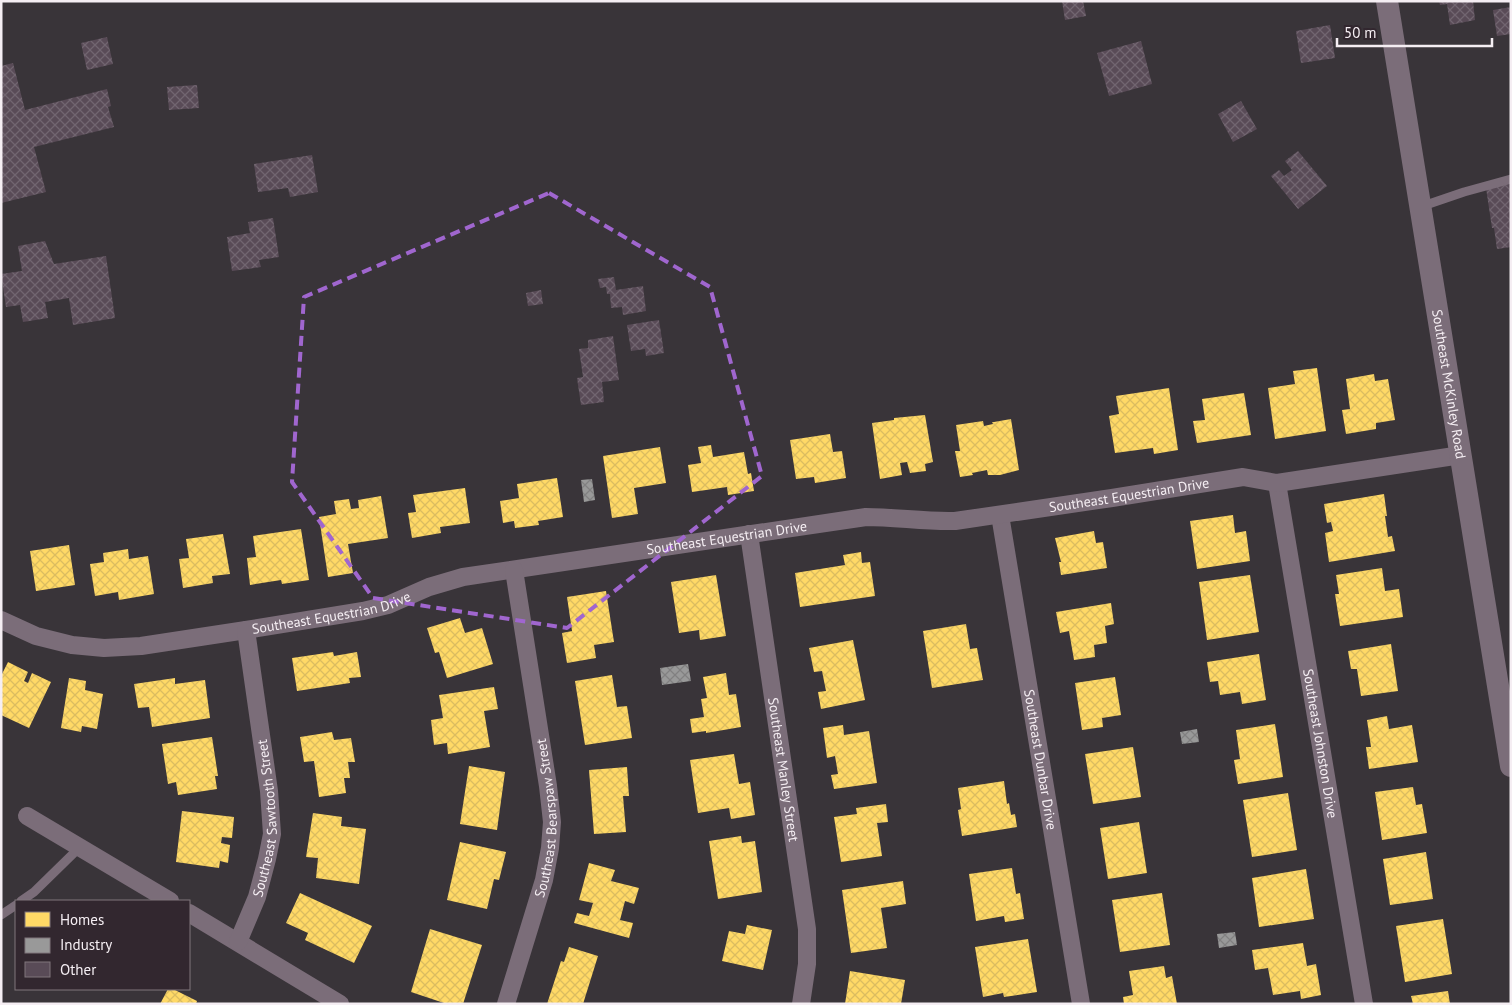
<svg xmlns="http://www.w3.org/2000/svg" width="1512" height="1005" font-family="'PT Sans',sans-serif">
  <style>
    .homes { fill: url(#homes-cross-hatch) }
    .industry { fill: url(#industry-cross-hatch) }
    .building { fill: url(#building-cross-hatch) }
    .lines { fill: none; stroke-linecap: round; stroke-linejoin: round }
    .service { stroke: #7b6d79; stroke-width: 9 }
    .minor { stroke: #7b6d79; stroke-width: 18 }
    .tertiary { stroke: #7b6d79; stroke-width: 22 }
    .marked { fill: none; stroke: #a066cf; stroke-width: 4; stroke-dasharray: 10 6; stroke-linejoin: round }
    .labels { text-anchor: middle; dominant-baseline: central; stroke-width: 5; stroke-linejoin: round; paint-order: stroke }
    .street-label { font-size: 14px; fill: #f5eef3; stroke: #32272f }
  </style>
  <defs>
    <pattern id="homes-cross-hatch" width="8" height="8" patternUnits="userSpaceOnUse" patternTransform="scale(1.25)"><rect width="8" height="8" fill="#ffd966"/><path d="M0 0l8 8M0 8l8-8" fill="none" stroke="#dbbc60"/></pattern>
    <pattern id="industry-cross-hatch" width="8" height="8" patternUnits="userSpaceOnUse" patternTransform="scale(1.25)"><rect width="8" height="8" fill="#999"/><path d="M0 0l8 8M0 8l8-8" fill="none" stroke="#818081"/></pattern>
    <pattern id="building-cross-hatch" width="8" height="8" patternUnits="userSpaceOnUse" patternTransform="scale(1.25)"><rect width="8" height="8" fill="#594b57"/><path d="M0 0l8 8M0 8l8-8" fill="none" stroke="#716570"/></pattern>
  </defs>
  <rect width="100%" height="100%" fill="#393439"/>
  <path class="homes" d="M1317 368 1326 431 1275 439 1268 388 1295 384 1293 371Z
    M1374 374 1375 381 1388 379 1395 420 1376 423V429L1346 434 1342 410 1350 409 1346 379Z
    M1169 388 1178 450 1154 454 1153 448 1115 453 1109 416 1119 414 1116 396Z
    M1244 393 1251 435 1197 443 1193 421 1205 420 1202 399Z
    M925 415 933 462 925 464 926 471 910 473 907 462 900 463 902 475 880 479 872 423 894 420V418Z
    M1011 419 1019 470 1000 475H988L987 470 972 473 973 475 960 477 955 451H960L956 425 983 421 984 426 993 424 992 422H994Z
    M830 434 833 452 842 451 846 478 815 483 814 477 796 479 790 440Z
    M711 445 713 457 744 452 748 474 751 473 754 491 728 495 727 487 692 492 688 465 701 463 698 447Z
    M660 447 666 483 634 488 638 514 612 518 603 456Z
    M557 478 563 517 538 521 539 525 515 528 514 521 503 523 500 501 519 498 517 484Z
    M465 488 470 523 440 527 441 533 412 538 408 513 416 512 413 495Z
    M1384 494 1387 516H1385L1388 537 1392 536 1395 551 1329 562 1325 533 1333 531 1331 522 1327 523 1324 504Z
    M381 496 388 538 348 544 353 573 328 577 319 517 336 514 334 501 349 499 351 509 359 508 358 500Z
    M1233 515 1235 533 1246 531 1250 561 1197 569 1190 521Z
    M301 529 309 580 282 584 281 580 250 585 247 558 256 557 253 536Z
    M1094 531 1096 543 1103 542 1107 568 1061 575 1059 562H1061L1055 538Z
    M223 534 230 574 212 576 213 583 183 588 179 559 189 558 186 539Z
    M69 545 75 585 36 591 30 551Z
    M128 549 129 559 148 556 154 594 119 600 118 592 95 596 90 564 104 562 103 553Z
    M861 552 862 563 870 562 875 596 800 607 795 573 845 565 843 555Z
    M1382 568 1385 591 1399 589 1403 617 1340 626 1335 594H1339L1336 575Z
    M716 575 726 636 700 640 699 630 679 633 671 582Z
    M1250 575 1259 632 1207 640 1199 582Z
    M606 591 614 642 594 645 596 658 567 663 562 633 572 631 567 597Z
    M1111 603 1114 624 1105 626 1107 643 1094 645 1095 657 1074 660 1069 631 1060 633 1056 612Z
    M460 618 465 633 482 628 493 664 447 678 439 652 435 653 427 628Z
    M966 624 970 649 977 648 983 680 932 688 923 631Z
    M853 640 865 700 821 709 818 692 826 691 822 671 814 672 809 648Z
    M1391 644 1398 691 1361 696 1357 669H1351L1348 651Z
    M333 652 334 656 357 652 361 677 349 678 350 683 297 691 292 658Z
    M1259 654 1266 700 1242 704 1240 692 1220 695 1218 681 1210 682 1207 662Z
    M8 662 28 672 24 681 28 683 32 673 51 682 29 728 1 715V676Z
    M726 673 729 695 736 694 741 727 706 733V731L692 733 690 719 704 717 701 699 707 698 703 677Z
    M612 675 617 707 627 706 632 738 585 745 575 681Z
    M1115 677 1121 715 1102 718 1103 727 1082 730 1075 683Z
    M69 678 86 681 85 690 103 694 97 729 82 726 81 732 61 728Z
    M175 678V684L205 680 210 718 152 727 149 707 138 708 134 684Z
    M494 687 498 709 484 711 490 747 448 754 447 743 434 745 431 720 443 718 439 695Z
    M1387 716 1389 729 1412 725 1418 762 1369 769 1366 747H1371L1367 720Z
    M1275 724 1283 777 1238 784 1234 760 1240 759 1236 730Z
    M843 725 844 735 869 731 877 783 834 789 831 775 838 774 835 756 827 758 823 728Z
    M332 732 334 740 351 738 355 762H348L350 778H344L346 793 319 797 314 761 304 762 300 737Z
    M212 737 218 776H215L217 789 178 795 176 782 168 784 162 744Z
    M1133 747 1141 797 1093 804 1085 754Z
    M734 754 739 784 750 782 755 815 731 819 729 808 698 813 690 760Z
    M469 766 505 772 497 830 460 824Z
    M627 767 629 796H623L626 832 594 834 589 770Z
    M1004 781 1007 804 1009 803 1011 815 1015 814 1017 827 962 836 958 810 961 809 958 788Z
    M1413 787 1416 805 1422 804 1427 833 1382 840 1375 792Z
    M1288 793 1297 850 1252 857 1243 800Z
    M886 804 888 822 877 823 882 856 841 862 834 817 857 814 856 808Z
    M182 811 234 817 232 838 222 837 221 843 230 845 228 863 220 861 219 868 176 862Z
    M313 813 342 817 341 826 366 829 359 884 316 878 318 858 306 857Z
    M1139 822 1147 873 1108 879 1100 828Z
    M741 836 742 843 755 841 762 892 718 899 709 841Z
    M460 842 506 852 499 880 494 879 487 909 447 900Z
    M1426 852 1433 899 1390 905 1383 859Z
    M589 863 615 870 611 881 639 888 634 904 625 901 620 920 633 923 629 938 574 923 577 913 589 916 593 903 579 900Z
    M1012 868 1016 894 1020 893 1024 919 1005 922 1004 916 976 921 969 874Z
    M1306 869 1314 919 1259 927 1252 878Z
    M903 881 906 904 881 908 887 948 851 953 842 890Z
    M300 893 372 926 354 963 305 940 308 933 286 923Z
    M1162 893 1170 945 1120 952 1112 900Z
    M1443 919 1452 974 1405 982 1396 926Z
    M747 925 772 930 763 970 722 961 729 931 745 934Z
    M430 929 482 945 463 1004H447L411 992Z
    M1028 939 1037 992 1004 997 1003 993 983 997 975 947Z
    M1303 943 1307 966 1316 964 1321 995 1301 999 1300 991 1273 995 1268 968 1255 970 1252 950Z
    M569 947 598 956 583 1004H547L561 961 564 962Z
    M1164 966 1166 978 1172 976 1177 1004H1124L1123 997 1133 995 1129 971Z
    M850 971 905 980 901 1004H845Z
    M168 989H173L197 1001 196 1004H160Z
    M1448 991 1450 1004H1413L1411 996Z"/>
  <path class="industry" d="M592 479 595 500 584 502 581 480Z
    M688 664 691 681 662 685 660 668Z
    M1197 729 1199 742 1182 744 1180 732Z
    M1235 932 1237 945 1219 948 1217 934Z"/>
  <path class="building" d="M1062 1H1083L1086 16 1065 20Z
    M1439 1H1473L1475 20 1450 25 1447 4 1440 5Z
    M1511 7V34L1497 36 1493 10Z
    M1330 25 1335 58 1301 63 1296 31Z
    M107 37 113 64 87 70 81 43Z
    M1141 41 1152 84 1109 96 1097 53Z
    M13 63 25 110 107 89 111 106 108 107 114 127 34 147 46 192 1 203V66Z
    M197 85 199 108 169 110 167 87Z
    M1241 101 1257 129 1233 142 1218 114Z
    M1298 151 1327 186 1298 209 1271 176 1279 170 1284 176 1292 170 1285 161Z
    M312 155 318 192 290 197 288 188 258 192 254 164Z
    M1511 184V247L1497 249 1494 228H1492L1486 188Z
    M273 218 279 257 259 260 261 267 232 271 227 237 250 233 248 222Z
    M45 241 54 264 106 256 115 318 73 325 69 298 45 302 48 318 23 322 20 305 6 307 1 274 22 271 18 246Z
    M614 277 616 290 643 286 646 311 623 315 622 307 611 308 610 294H607L606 287 600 288 598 279Z
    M541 290 543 304 528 306 526 293Z
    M659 320 664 353 646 356 645 349 631 351 627 325Z
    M613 336 619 380 602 382 604 402 581 405 577 378 583 377 579 349 588 348V340Z"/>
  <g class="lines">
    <path class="service" d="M1420 207 1464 192 1511 179
      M21 901 34 892 80 847
      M1 915 16 905"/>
    <g class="minor">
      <path id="s1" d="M1277 483 1364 1004"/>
      <path id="s2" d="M1000 515 1081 1004"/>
      <path id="s3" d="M749 534 807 929V964L801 1004"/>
      <path id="s4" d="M1 620 36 636 72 645 104 648 141 646 246 630 363 611 388 605 429 587 463 577 866 517C896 517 926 522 955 521L1112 498 1243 477 1277 483 1461 455"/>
      <path d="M27 816 170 901"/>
      <path d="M189 913 340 1004"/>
      <path id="s5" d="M238 942 257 897 267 859 272 834 269 791 246 630"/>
      <path id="s6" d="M506 1004 544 880 550 848 552 822 548 786 514 570"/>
    </g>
    <path class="tertiary" id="s7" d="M1387 1 1511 766"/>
  </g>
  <path class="marked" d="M549 193 710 287 762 476 567 628 373 598 292 482 304 297Z"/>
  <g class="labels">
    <g class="street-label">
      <text stroke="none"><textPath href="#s7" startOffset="388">Southeast McKinley Road</textPath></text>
      <text stroke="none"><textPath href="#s4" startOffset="1148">Southeast Equestrian Drive</textPath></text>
      <text stroke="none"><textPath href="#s4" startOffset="742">Southeast Equestrian Drive</textPath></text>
      <text stroke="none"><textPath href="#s4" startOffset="338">Southeast Equestrian Drive</textPath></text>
      <text stroke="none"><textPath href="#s1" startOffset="264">Southeast Johnston Drive</textPath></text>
      <text stroke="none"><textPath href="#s2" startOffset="248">Southeast Dunbar Drive</textPath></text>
      <text stroke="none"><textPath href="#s3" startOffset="238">Southeast Manley Street</textPath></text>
      <text stroke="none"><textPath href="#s5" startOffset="129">Southeast Sawtooth Street</textPath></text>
      <text stroke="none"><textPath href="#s6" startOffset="192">Southeast Bearspaw Street</textPath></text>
    </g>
  </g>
  <rect width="1512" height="1005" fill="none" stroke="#f5eef3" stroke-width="5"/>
  <rect x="15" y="900" width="175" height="90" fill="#32272f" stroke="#80777d"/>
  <rect x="25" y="912" width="25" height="15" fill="#ffd966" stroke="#80777d"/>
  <text x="60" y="925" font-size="15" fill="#f5eef3">Homes</text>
  <rect x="25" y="938" width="25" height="15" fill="#999999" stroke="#80777d"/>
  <text x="60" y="950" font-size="15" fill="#f5eef3">Industry</text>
  <rect x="25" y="962" width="25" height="15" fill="#594b57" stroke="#80777d"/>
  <text x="60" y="975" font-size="15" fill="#f5eef3">Other</text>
  <path d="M1337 38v8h155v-8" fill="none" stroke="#f5eef3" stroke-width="2.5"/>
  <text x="1344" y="38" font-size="15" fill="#f5eef3" stroke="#32272f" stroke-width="4" paint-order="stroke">50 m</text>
</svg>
